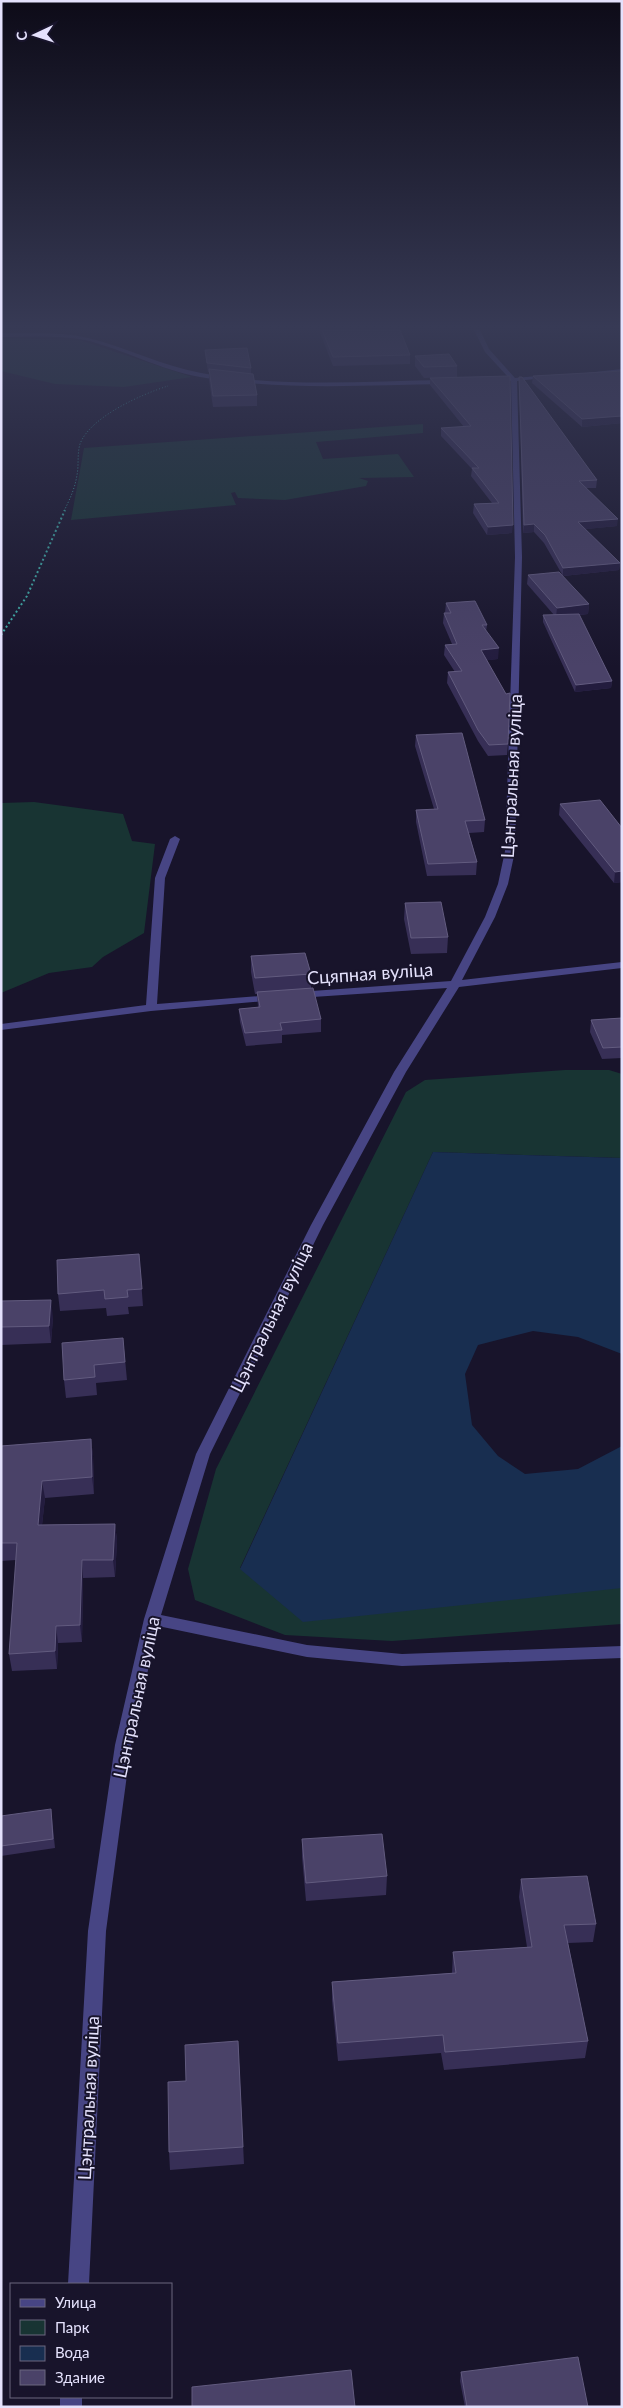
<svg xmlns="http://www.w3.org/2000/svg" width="623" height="2408" font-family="Lato,sans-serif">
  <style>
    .green { fill: #183433 }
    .water { fill: #182e50 }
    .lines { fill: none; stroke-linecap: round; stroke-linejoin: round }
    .path-far1 { stroke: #3fb2ab; stroke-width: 1; stroke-dasharray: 1 2; stroke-linecap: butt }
    .path { stroke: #3fb2ab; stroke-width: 2; stroke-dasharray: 2 2.5; stroke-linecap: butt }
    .minor { fill: #474584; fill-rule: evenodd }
    .wall { fill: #372f56 }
    .shaded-wall { fill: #231c3e }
    .building { fill: #4a4268; stroke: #625b7f }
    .labels { text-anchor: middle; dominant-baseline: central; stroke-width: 4; stroke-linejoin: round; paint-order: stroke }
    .street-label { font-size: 18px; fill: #e4e1fc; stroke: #18142b }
  </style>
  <rect width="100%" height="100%" fill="#18142b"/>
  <path class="green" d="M1 338 79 340 192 377 124 387 55 384 1 371Z
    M423 424V433L316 442 323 459 398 454 414 477 359 478 368 481 366 486 285 500 238 498 235 492 231 493 236 505 71 520 84 448Z
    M34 802 123 814 132 841 155 844 144 933 103 957 92 967 49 973 1 993V803Z
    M565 1070H609L622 1074V1158L433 1152 240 1568 622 1588V1624L392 1641 285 1635 195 1600 188 1569 216 1469 406 1092 425 1080Z"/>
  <path class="water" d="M433 1152 622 1158V1354L578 1337 533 1331 478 1345 465 1374 472 1425 498 1456 525 1474 578 1469 622 1446V1588L303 1622 240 1569Z"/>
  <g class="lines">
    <path class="path-far1" d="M64 511C70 499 75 488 77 475 79 465 77 454 80 444 90 417 142 394 168 386"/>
    <path class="path" d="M1 635 27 596 65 510"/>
    <path class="minor" d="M474 330H480L489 349 515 378 549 375 552 377 517 381 522 557 515 851 508 884 495 917 462 980 622 962V968L459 987 406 1072 323 1225 210 1454 161 1615 307 1645 402 1654 622 1646V1658L402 1666 307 1657 158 1626 131 1745 106 1931 89 2284H68L88 1931 115 1745 144 1619 196 1454 311 1225 394 1072 447 988 298 998 293 995 298 992 451 981 485 917 498 884 505 851 515 557 511 381H505V379L509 378 485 352Z
      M1 333C29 334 61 331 88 338 126 347 162 366 201 373 281 388 365 381 447 380L450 382 447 384C365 385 282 391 200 377 160 370 123 349 85 340 58 335 29 337 1 337Z
      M622 369V373L589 375 586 373Z
      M175 836 180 839 165 878 157 1004 273 995 278 998 277 1000 151 1011 1 1030V1024L146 1005 155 878 170 839Z
      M60 2397H82V2407H60Z"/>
  </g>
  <path class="wall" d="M319 330H400L410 355V364L333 366Z
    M205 350 251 368V374L257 395V406L213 407 209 380V372H208L206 359Z
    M415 356 457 366V377L424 378 415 366Z
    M622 371V423L582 427 532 383 533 376Z
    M510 376 512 533 487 535 473 513 474 504 492 503 471 476 472 469 441 436V428L464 427 430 385V378Z
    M519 377 597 480 596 488H586L617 526 585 529 620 563 619 570 563 576 544 543 534 532 523 533Z
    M528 575 589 604 588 614 579 615 612 681 611 688 575 692 543 622V615H554L527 584Z
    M446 603 487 625 486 632 498 659 487 660 508 744 507 755 488 756 478 741 447 683 448 672H455L444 655 445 645 452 644 443 623 444 613H445Z
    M416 735 485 820 484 832 469 833 477 862 476 875 427 876 416 822V810L434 809 415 746Z
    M560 804 622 828V882L614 883 559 815Z
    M405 903 448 937 447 953 411 954 404 919Z
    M251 956 311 974V988L321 1019V1032L282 1035V1043L246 1046 240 1022 239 1009 258 1007 257 994H255L251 972Z
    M622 1018V1058L602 1059 590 1032 591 1020Z
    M139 1254 143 1306 128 1307 129 1314 107 1316 106 1308 60 1311 58 1294Z
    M1 1301 53 1317 51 1343 1 1345Z
    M123 1338 127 1380 96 1383 97 1395 66 1398 64 1380Z
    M91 1439 93 1456 94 1494 45 1498 42 1525 115 1524 117 1541 115 1577 83 1578 82 1642 58 1643 57 1669 12 1671 9 1654 16 1560 1 1561V1446Z
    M1 1816 52 1818 55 1848 1 1856Z
    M302 1839 387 1876 386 1895 306 1901 302 1857Z
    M521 1879 596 1924 593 1942 568 1943 588 2041 585 2058 444 2070 441 2053 338 2061 332 2000V1982L452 1973 453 1952 527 1947 519 1897Z
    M238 2041 244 2164 170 2170 169 2152 186 2081Z
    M461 2372 588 2407H465L460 2381Z"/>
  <path class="shaded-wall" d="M622 416V423L582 427V419Z
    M618 519 617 526 578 530V522Z
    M534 524V532L523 533 524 525Z
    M513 525 512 533 487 535 488 527Z
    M620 563 619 570 563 576V568Z
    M589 604 588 614 556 617 557 608Z
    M499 648 498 659 481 661V650Z
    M612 681 611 688 575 692 576 685Z
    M622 871V882L614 883 615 872Z
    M51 1300 53 1317 51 1343 49 1326Z
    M91 1439 93 1456 94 1494 92 1477Z
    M42 1481 45 1498 40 1543 38 1525Z
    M115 1524 117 1541 115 1577 113 1560Z
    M82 1560 83 1578 82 1642 80 1625Z
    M56 1626 58 1643 57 1669 55 1651Z"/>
  <path class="building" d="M322 330H400L410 355 333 357Z
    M247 348 251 368 207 363 205 350Z
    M449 354 457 366 424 367 415 356Z
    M209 369 253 374 257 395 213 396Z
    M622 371V416L582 419 533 376Z
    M510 376 513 525 488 527 474 504 499 503 472 468H479L441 428 471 426 430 378Z
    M519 377H522L597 480 579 481 618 519 578 522 620 563 563 568 545 535 534 524 524 525Z
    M559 572 589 604 557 608 528 575Z
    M475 601 487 625H482L499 648 481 650 506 694 510 693 508 744 489 745 478 730 448 672 462 671 445 645 457 644 444 613H451L446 603Z
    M579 614 612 681 576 685 543 615Z
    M462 733 485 820 465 821 477 862 428 864 416 810 438 809 416 735Z
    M600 800 622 828V871L615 872 560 804Z
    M441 902 448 937 411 938 405 903Z
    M305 953 311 974 255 978 251 956Z
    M313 988 321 1019 280 1023 282 1030 245 1033 239 1009 260 1007 257 992Z
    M622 1018V1047L603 1048 591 1020Z
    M139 1254 142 1289 127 1290 128 1297 105 1299 104 1290 58 1294 57 1260Z
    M51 1300 49 1326 1 1327V1301Z
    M123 1338 125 1362 94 1365 95 1377 64 1380 62 1343Z
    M91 1439 92 1477 42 1481 38 1525 115 1524 113 1560H82L80 1625 56 1626 55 1651 9 1654 17 1543H1V1446Z
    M51 1809 53 1839 1 1846V1816Z
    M382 1834 387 1876 306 1883 302 1839Z
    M587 1876 596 1924 564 1925 588 2041 445 2052 443 2035 338 2043 332 1982 456 1973 453 1952 532 1947 521 1879Z
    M238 2041 243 2147 169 2152 168 2082 186 2081 185 2045Z
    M578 2357 588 2407H467L461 2372Z
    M351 2370 355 2407H192V2387Z"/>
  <linearGradient id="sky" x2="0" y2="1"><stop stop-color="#0d0b18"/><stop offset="0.49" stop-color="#373a55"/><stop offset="1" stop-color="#373a55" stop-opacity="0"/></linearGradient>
  <rect width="623" height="667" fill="url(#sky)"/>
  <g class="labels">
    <g class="street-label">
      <text transform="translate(511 776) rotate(-87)">Цэнтральная вуліца</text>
      <text transform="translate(370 973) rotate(-4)">Сцяпная вуліца</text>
      <text transform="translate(271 1317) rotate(-64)">Цэнтральная вуліца</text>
      <text transform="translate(136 1697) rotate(-78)">Цэнтральная вуліца</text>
      <text transform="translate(88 2098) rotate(-87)">Цэнтральная вуліца</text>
    </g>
  </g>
  <rect width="623" height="2408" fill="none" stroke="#e4e1fc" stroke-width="5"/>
  <rect x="10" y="2283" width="162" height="115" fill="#18142b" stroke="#6a667f"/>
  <rect x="20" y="2299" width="25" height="8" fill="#474584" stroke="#6a667f"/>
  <text x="55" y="2308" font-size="15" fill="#e4e1fc">Улица</text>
  <rect x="20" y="2320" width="25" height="15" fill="#183433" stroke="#6a667f"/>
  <text x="55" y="2333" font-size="15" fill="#e4e1fc">Парк</text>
  <rect x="20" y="2346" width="25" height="15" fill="#182e50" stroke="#6a667f"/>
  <text x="55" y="2358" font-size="15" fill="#e4e1fc">Вода</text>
  <rect x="20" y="2370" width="25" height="15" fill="#4a4268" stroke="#6a667f"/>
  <text x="55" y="2383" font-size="15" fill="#e4e1fc">Здание</text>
  <g transform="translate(35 35) rotate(266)" stroke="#18142b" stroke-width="4" paint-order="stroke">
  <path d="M0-4L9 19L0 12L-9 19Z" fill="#e4e1fc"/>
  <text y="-8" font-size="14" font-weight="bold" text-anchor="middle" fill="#e4e1fc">С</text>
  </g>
</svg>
